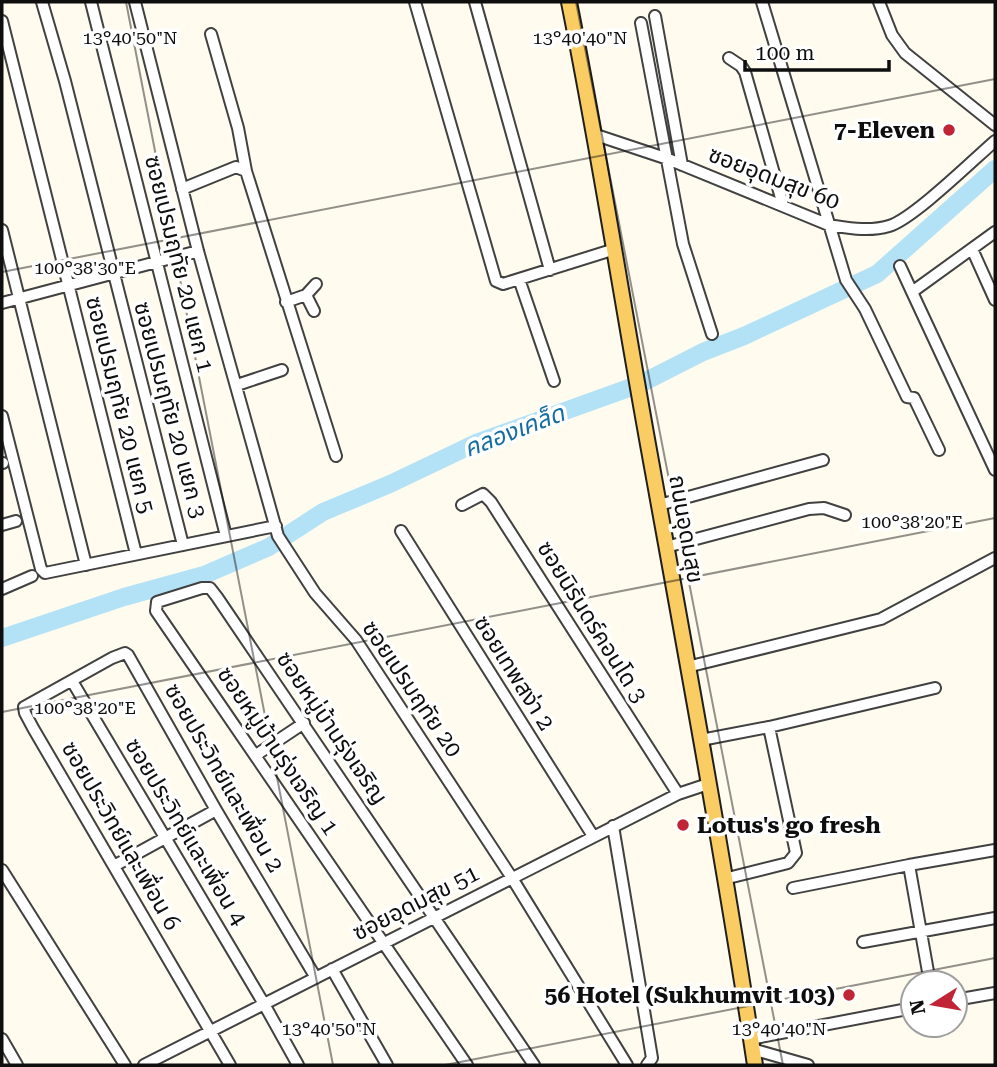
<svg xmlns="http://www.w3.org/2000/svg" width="997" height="1067" font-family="'Roboto Serif','Noto Sans Thai',serif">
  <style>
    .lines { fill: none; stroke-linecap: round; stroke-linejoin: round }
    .river { stroke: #b3e2f7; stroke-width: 18 }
    .minor-casing { stroke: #414141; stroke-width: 14 }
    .major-casing { stroke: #1f1f1f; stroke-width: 18 }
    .minor { stroke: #fff; stroke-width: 10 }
    .major { stroke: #facc64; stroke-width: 14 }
    .ticks { fill: none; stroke: #0e0e0e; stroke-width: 2; stroke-opacity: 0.45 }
    .poi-dot { fill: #c02435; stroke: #fff; stroke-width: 2.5 }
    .labels { text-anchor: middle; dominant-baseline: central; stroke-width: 7; stroke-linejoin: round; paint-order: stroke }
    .poi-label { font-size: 23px; font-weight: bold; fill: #0e0e0e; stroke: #fff; text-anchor: end }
    .street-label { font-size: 23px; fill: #0e0e0e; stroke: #fff }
    .water-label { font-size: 24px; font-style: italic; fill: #156da2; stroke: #fff }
    .ticks-label { font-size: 18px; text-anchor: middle; fill: #0e0e0e; stroke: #fff; stroke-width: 7; stroke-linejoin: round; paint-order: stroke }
  </style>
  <rect width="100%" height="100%" fill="#fffbef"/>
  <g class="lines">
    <path class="river" d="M2 638 124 597 204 575 269 547 323 512 390 484 476 443 640 384 703 352 744 336 877 274 995 169"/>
    <defs>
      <path id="minor" d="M42 2 65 81 183 545
        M91 2 226 536
        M135 2 198 251 278 536 315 593 356 640 512 878 627 1065
        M415 2 496 281 503 284 615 249
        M475 2 550 270
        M762 2 846 280 865 309 907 397 914 398 939 450
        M879 2 892 35 905 53 995 125
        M655 16 682 165
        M2 21 136 554
        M641 23 683 244 712 334
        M211 34 238 128 246 171
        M729 58 741 66 745 72 783 205
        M596 135 668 159 829 225C849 228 869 232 889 226 913 219 973 160 995 141
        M182 189 236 167 246 171 336 456
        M2 230 86 565
        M995 232 912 292 995 470
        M972 249 995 300
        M900 266 912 292
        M519 279 554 381
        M306 295 314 311
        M286 302 306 295 316 284
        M2 303 198 251
        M237 385 282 370
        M2 416 41 569 45 573 276 526
        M2 463H3
        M462 505 483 494 491 502 678 794
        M659 505 823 460
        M2 525 16 521
        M401 531 593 836
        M666 547 809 509 824 508 845 515
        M2 589 32 576
        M687 667 881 619 995 558
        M72 681 264 1004 298 1065
        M769 727 935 688
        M701 740 769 727 796 853 788 863 724 879
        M256 755 304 723
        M613 826 652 1058 647 1065
        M909 865 995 850
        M114 866 216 810
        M2 870 125 1065
        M793 888 909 865 930 983
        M863 942 995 918
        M332 969 387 1065
        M955 1000 995 993
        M2 1039 17 1065
        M750 1039 913 1008
        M752 1049 808 1065
        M144 1065 678 794 708 784
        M230 1065 33 728 25 713 24 707 112 658 125 653 128 655 216 810 316 978
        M467 1065 156 611 157 602 202 588H210L217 597 534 1065"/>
      <path id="major" d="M569 2C599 151 622 301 649 450 686 655 724 860 755 1065"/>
    </defs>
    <use href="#minor" class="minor-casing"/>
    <use href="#major" class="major-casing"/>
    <use href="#minor" class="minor"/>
    <use href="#major" class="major"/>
  </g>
  <path class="ticks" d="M126 2 333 1065M576 2 783 1065M2 272 995 79M2 712 995 518M445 1065 995 958"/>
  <g class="poi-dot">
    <circle cx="949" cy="130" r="7"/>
    <circle cx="683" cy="825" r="7"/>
    <circle cx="849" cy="995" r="7"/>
  </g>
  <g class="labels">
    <g class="poi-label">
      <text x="935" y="130">7-Eleven</text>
      <text x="697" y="825" text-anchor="start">Lotus's go fresh</text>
      <text x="835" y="995">56 Hotel (Sukhumvit 103)</text>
    </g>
    <g class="street-label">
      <text transform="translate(774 178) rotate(21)">ซอยอุดมสุข 60</text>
      <text transform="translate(179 264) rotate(76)">ซอยเปรมฤทัย 20 แยก 1</text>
      <text transform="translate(120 405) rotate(76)">ซอยเปรมฤทัย 20 แยก 5</text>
      <text transform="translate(170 410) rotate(75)">ซอยเปรมฤทัย 20 แยก 3</text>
      <text transform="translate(686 529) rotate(80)">ถนนอุดมสุข</text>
      <text transform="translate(592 622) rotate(58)">ซอยนิรันดร์คอนโด 3</text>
      <text transform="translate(514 673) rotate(58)">ซอยเทพสง่า 2</text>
      <text transform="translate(412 689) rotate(56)">ซอยเปรมฤทัย 20</text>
      <text transform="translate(332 728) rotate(56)">ซอยหมู่บ้านรุ่งเจริญ</text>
      <text transform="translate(278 751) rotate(56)">ซอยหมู่บ้านรุ่งเจริญ 1</text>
      <text transform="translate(224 778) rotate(60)">ซอยประวิทย์และเพื่อน 2</text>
      <text transform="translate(186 832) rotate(59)">ซอยประวิทย์และเพื่อน 4</text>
      <text transform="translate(121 836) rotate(60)">ซอยประวิทย์และเพื่อน 6</text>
      <text transform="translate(416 903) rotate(-27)">ซอยอุดมสุข 51</text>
    </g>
    <g class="water-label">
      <text transform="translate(514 431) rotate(-21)">คลองเคล็ด</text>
    </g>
  </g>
  <g class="ticks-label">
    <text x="130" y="44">13°40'50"N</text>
    <text x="580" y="44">13°40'40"N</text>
    <text x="85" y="274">100°38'30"E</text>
    <text x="912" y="528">100°38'20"E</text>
    <text x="85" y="714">100°38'20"E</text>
    <text x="329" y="1035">13°40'50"N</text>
    <text x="779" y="1035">13°40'40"N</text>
  </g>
  <rect width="997" height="1067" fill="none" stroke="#0e0e0e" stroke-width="7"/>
  <g transform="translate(934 1004) rotate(259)"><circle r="33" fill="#ffffff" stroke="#9f9f9f" stroke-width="2"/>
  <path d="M0-5L12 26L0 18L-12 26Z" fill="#c02435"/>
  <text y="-10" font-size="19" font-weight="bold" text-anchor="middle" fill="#0e0e0e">N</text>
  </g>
  <path d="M745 60v10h144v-10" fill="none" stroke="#0e0e0e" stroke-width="3.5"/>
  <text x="755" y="60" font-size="21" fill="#0e0e0e" stroke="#ffffff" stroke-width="5" paint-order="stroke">100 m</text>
</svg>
